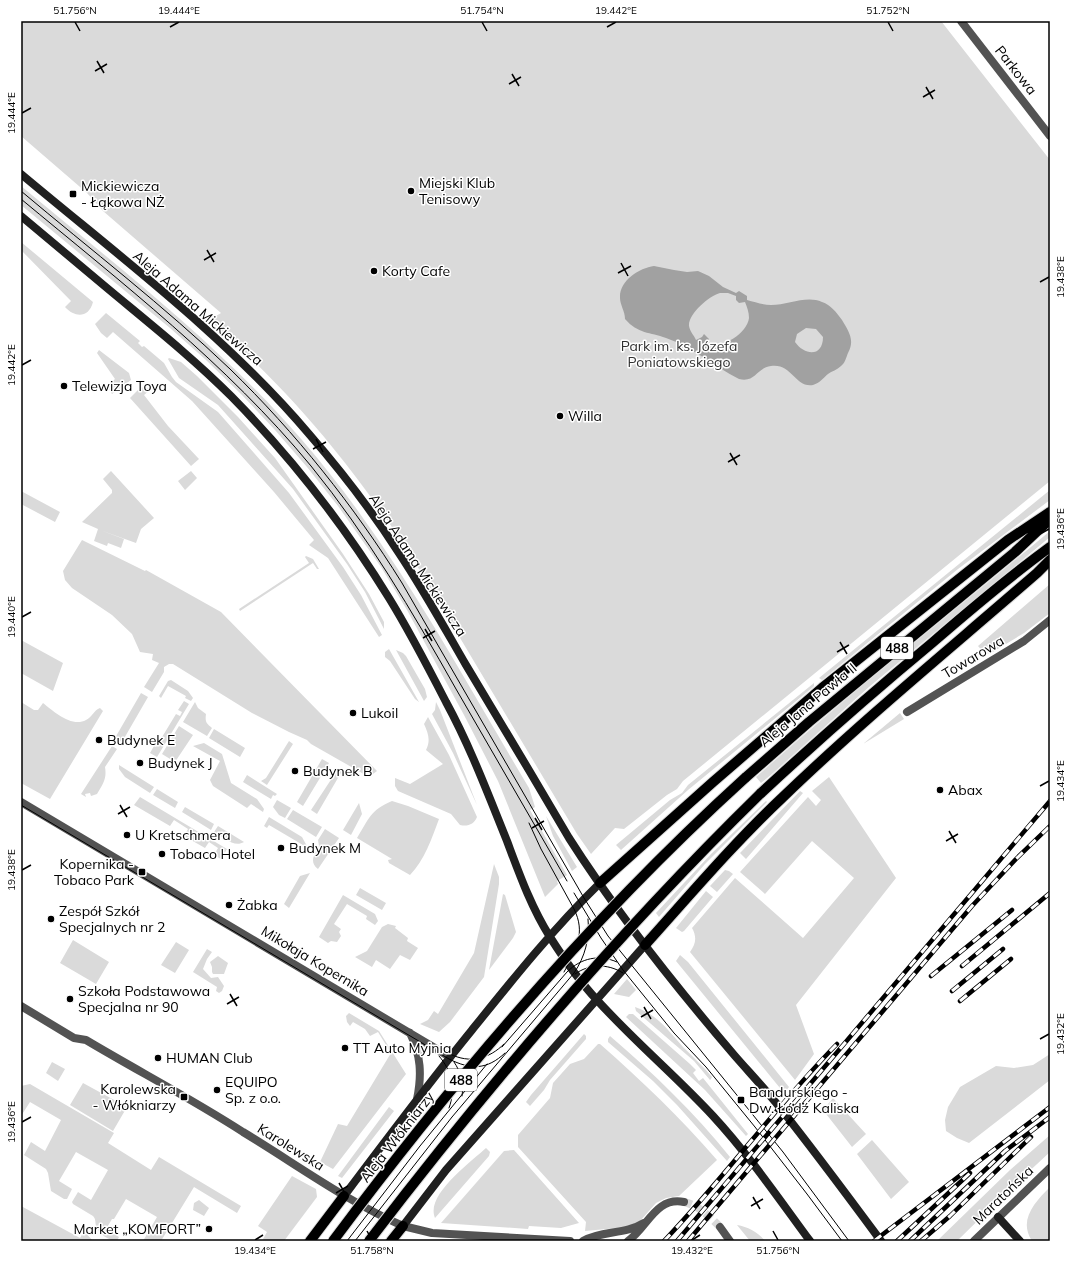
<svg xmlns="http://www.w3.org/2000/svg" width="1071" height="1262" font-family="Mulish,sans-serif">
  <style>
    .green { fill: #dadada }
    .water { fill: #a1a1a1; fill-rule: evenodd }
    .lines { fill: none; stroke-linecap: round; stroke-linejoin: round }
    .minor-tunnel { stroke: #d9d9d9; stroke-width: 8; stroke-dasharray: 8 4; stroke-linecap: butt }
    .primary-casing { stroke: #dbdbdb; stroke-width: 12 }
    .minor { stroke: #535353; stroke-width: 8 }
    .tertiary { stroke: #535353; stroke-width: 8 }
    .secondary { stroke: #202020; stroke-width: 8 }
    .primary { stroke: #000; stroke-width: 10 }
    .tram { stroke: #000; stroke-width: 1 }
    .rail-casing { stroke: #000; stroke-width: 4.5 }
    .rail { stroke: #fff; stroke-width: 3; stroke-dasharray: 9; stroke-linecap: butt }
    .primary-bridge-casing { stroke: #dbdbdb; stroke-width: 12; stroke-linecap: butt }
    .primary-bridge { stroke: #000; stroke-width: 10 }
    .ticks { fill: none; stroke: #000; stroke-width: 1.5 }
    .poi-dot { fill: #000; stroke: #fff; stroke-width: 1.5 }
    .labels { text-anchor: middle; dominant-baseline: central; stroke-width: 3; stroke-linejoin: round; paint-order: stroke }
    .shield { fill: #fff; stroke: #4c4c4c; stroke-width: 1 }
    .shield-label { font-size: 13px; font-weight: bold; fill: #000 }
    .street-label { font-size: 14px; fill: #000; stroke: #fff }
    .poi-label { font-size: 14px; fill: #000; stroke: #fff; text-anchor: start }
    .park-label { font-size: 14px; fill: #313131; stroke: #fff }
    .neatline { fill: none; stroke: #000; stroke-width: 1.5 }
    .ticks-label { font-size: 10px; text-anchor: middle; fill: #000 }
  </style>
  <rect width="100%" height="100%" fill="#fff"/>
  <path class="green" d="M21 21H941L1050 160V481L683 781 677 789 667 795 624 829 615 828 591 854 577 834 407 549C384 515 360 481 333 448 297 403 256 362 213 323 213 316 217 316 221 313L103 211 87 193 21 136Z
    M21 186C118 267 219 344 302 440 393 545 458 669 529 788L535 807 530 810 567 875 557 881 558 884 545 897 498 781 464 715 407 610 381 567 338 506 307 467 275 430 242 395 206 360 170 328 21 205Z
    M21 242 93 302C89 318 75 318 65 307L71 301 21 250Z
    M106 313 140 341 138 343 142 347 144 346 164 363 172 377 176 382 218 412 289 493 343 567 361 595 382 635 379 637 328 558 309 545 314 540 274 492 192 401 113 332 107 338 101 333 95 324Z
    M99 350 129 373 131 380 112 394 107 386 115 379 97 353Z
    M169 358 181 362 197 376 238 417 275 458 343 554 369 594 384 622V629L365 592 347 564 293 489 218 405 179 378 168 359Z
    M145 386 150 390 144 395 168 426 199 459 191 466 130 398 138 390Z
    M111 471 154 518 141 529 136 543 100 530 124 539 121 548 108 543 107 546 94 541 98 529 82 522 112 493V490L103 479Z
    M191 471 197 478 185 490 178 481Z
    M1050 490V500L958 569 822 680 819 678Z
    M21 491 60 512 55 522 21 504Z
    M1050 531V537L869 687 772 774 761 783 756 777C850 693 952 613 1050 531Z
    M82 540 145 571 146 570 221 612 377 771 369 777 311 744 307 740 289 732 252 713 173 664H169L164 667V672L152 692 144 687 159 663 152 660 153 654 140 652 132 634 112 615 72 588 65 580 63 571Z
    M306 556 313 559 319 569H317L313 563 240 611 239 609 309 563 305 557Z
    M1050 584V613L1024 633 991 653 985 654 978 646Z
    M21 640 63 663 53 691 21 673Z
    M389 649 419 702 415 699 390 661 385 657V652Z
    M396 650 403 653 406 656 425 689 427 697 424 701Z
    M171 680 188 691 193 698 191 701 185 698 186 696 168 686 161 698 159 696 168 681Z
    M814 683V686L812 688 688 790 621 850 616 845 670 800 682 793 688 785Z
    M141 693 148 697 122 742 115 738Z
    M184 701 189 704 157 757 150 753 154 746 156 747 176 714 180 716 182 712 178 710Z
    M21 702 34 710H38L43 703C53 711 72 728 86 720 92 717 94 710 100 708L103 711 50 799 21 783Z
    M195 702 198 708 206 714C205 722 206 723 212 728L207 736 183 722Z
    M436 702 440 710 477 805 453 753 432 714 435 710Z
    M900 713 904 719 863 744Z
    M428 717 449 755 477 817C474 824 468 827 460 825L451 814 398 791 395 786V778L410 784 443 764 426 750C431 740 428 733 424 724Z
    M179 726 193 735 175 762 162 754Z
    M214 729 245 748 240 757 209 738Z
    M289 741 293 744 267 785 261 781 266 778Z
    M204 743 222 754 231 783 257 799 264 809 263 812 251 804 247 808 213 786 210 780 220 761 193 746Z
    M112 746 117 749 105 767C107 779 103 784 97 794L91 796 90 793 85 794 86 797 81 794Z
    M322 759 329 763 303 806 297 802Z
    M119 765 154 787 150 793 125 777 119 769Z
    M338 769 342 771 317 814 311 810Z
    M247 775 277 794 275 796 273 795 271 799 243 782Z
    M829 777 896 878 796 1005 814 1054 795 1080 690 952C696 944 697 937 692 928L735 878 803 938 854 878 812 841 765 894 740 872 808 797 816 806 821 800 812 791Z
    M157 789 178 802 175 808 153 795Z
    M800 791 803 793 746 859 740 853Z
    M140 797 227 849 221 859 214 855 218 848 209 842 205 848 184 836 188 829 174 820 170 826 134 805Z
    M277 800 291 808 285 818 279 815 273 807Z
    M392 801 408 806 439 819C432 838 424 861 410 875L389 863 388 860 392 859 357 838C369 819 370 810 392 801Z
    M766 801 767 802 705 864 659 917 656 913 711 854Z
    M359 803 362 814 351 835 343 830Z
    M185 807 214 824 211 830 182 812Z
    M293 810 322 827 316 837 287 819Z
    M546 816 577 867 572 871 553 836Z
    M269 817 302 837 308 848 269 825 267 828 264 826Z
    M218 826 244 842C234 848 223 837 214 832Z
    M325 829 339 838 318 869C309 862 314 855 319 846L318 840Z
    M494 864 499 877V884L484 977 450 1022 439 1032 420 1024 428 1020 434 1011 438 1014 474 953Z
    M725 870 729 871 733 874 717 892 710 886Z
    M310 873 289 908 284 904 300 876Z
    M360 888 386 903 382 910 356 895Z
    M706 891 713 897 684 931 682 932 676 928Z
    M503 894 505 895 516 932 513 938 489 970Z
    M343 895 375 914 378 921 375 925 366 919 367 916 347 904 334 924 341 929 339 932 341 936 337 942 331 941 328 943 319 937Z
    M388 924 396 926 395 928 408 938 407 941 418 948 410 960 400 955 390 969 376 960 372 967 355 957 367 951 382 927Z
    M73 940 109 962 96 984 60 963Z
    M176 942 189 950 175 973 161 965Z
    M207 949 212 952 207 959 203 969 211 978 218 977 224 986 222 991 219 993 216 991 217 987 193 972Z
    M680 955 688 962 789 1087 784 1093 676 961Z
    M218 956 228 963 224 974H213L212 972V967L210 962Z
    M627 979 636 990 629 997 614 994Z
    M635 1007C658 1015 668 1030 683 1047 693 1057 703 1066 712 1077L711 1079 710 1080 694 1061 636 1011Z
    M349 1013 379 1031 406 1074 333 1169 320 1162 338 1124 347 1126 391 1053 378 1032 370 1036 365 1029 353 1022 350 1026 347 1022 346 1016Z
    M629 1014H633L690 1064 696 1070 693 1073 699 1081 703 1078 748 1134 746 1136 705 1090 626 1017Z
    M584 1034 586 1036V1039L550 1080 544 1090 530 1106 526 1102 531 1095Z
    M610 1036C654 1074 694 1112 730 1157L727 1161 677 1105 653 1081 608 1042V1039Z
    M598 1044H600C642 1081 680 1117 717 1160L679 1196 666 1198 656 1203 640 1221 628 1227 585 1231 586 1222 518 1147V1135L550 1098 553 1083 570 1064 584 1059Z
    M1050 1054V1080L969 1143 957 1138 946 1131 945 1120 948 1107 960 1087 996 1066 1014 1068 1033 1065Z
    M52 1062 65 1069 58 1081 46 1073Z
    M83 1083 127 1107 113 1131 70 1105Z
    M30 1084 114 1133 108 1143 151 1170 159 1157 241 1206 237 1213 194 1187 161 1241H143L157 1217 126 1199 114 1219H112L106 1229 119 1237 117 1241C109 1241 99 1234 96 1226 95 1222 96 1219 93 1216L73 1204 72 1202 78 1192 91 1200 108 1170 76 1152 59 1181 72 1189 67 1199H64L51 1191 48 1173 46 1169 24 1155 31 1142 45 1151 61 1120 30 1102 21 1116V1086Z
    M833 1098 866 1134 852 1147 823 1110Z
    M389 1107 394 1111 342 1178 338 1176Z
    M1050 1135V1152L1008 1191 957 1241H937L1010 1170Z
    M872 1140 909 1182 891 1199 857 1154Z
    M486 1148 490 1152 489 1156 435 1218C425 1195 471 1162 486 1148Z
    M514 1150 579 1223 561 1228 529 1226 528 1229 441 1223 504 1151Z
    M292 1176 316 1189 317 1197 284 1241H265L263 1239 267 1232 258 1226Z
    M1050 1187V1241H1032C1018 1220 1035 1202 1050 1187Z
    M199 1200 209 1208 204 1216 193 1210 194 1203Z
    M21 1206 80 1238 84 1231 93 1241H21Z
    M737 1225C748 1227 758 1232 765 1241H750Z"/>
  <path class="water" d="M654 266 674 270 687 272 698 271 709 276 723 287 736 293 739 291 747 296V300C755 302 763 305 771 305 788 305 807 295 822 302 831 305 836 312 842 320 849 332 855 340 848 353 846 358 845 363 841 366 837 370 832 371 828 374 823 378 820 383 813 385 795 388 792 363 771 366 756 368 756 383 739 379 714 366 692 347 666 338 650 332 638 334 625 319 625 311 620 305 620 298 619 281 639 268 654 266ZM720 293H728L736 296V300L739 303 745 302C747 307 749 312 749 318 747 334 723 347 708 347L709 339 704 334 702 337 696 340C694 335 690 332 689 326 688 314 709 296 720 293ZM806 328 816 329 823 337C823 357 805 356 795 342L797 334Z"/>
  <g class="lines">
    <path class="minor-tunnel" d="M684 1202C698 1205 710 1217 720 1227"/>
    <defs>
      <path id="primary" d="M745 778 809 722 1015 552 1050 519
        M760 794C816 742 873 692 932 643 970 610 1009 577 1050 547
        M600 883 713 782 822 688 1008 540 1050 512
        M645 945C690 895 734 843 783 797 864 719 952 647 1037 573L1050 560
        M310 1241 344 1196
        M391 1241 403 1226"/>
    </defs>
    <use href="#primary" class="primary-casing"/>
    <path class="minor" d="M907 712 1024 641 1050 620
      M403 1226 432 1233 570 1241
      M720 1227 730 1241
      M583 1241C602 1230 625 1235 644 1223
      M628 1241C647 1228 656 1196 684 1202"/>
    <path class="tertiary" d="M961 21 1050 136
      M21 802 450 1057
      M21 1006 74 1038 86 1040C138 1071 192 1099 243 1132 296 1164 346 1201 403 1226
      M410 1033C421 1055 422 1075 417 1099
      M974 1241 1050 1168"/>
    <path class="secondary" d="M21 174C120 257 225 335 309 434 342 472 372 511 399 553 423 589 444 627 466 665 501 723 535 780 569 838 618 915 676 987 735 1056 749 1072 764 1088 777 1104 813 1149 847 1195 881 1241
      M21 216C50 240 78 264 107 288 149 323 192 357 231 396 291 457 344 525 389 598 410 632 428 667 446 702 470 746 488 794 507 841 519 873 531 907 550 937 564 959 579 981 597 1000 634 1041 676 1076 713 1116 749 1155 779 1199 810 1241
      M344 1196C386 1140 428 1084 472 1030 513 979 553 929 600 883
      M998 1217 1020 1241
      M403 1226 446 1170 645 945"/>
    <use href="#primary" class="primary"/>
    <path class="tram" d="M21 191C91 250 164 306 230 369 296 433 354 506 402 583L584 898 608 936 783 1152 849 1241
      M21 199C122 283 227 364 311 466 367 535 412 611 456 689 493 753 530 817 567 881
      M21 805 449 1059C471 1070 487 1070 505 1053
      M529 823 541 849 574 909C586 933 576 950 564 972
      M574 893 601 938 623 970 674 1033 706 1067 755 1127 807 1194 842 1241
      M575 974C589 964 607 963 623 973
      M502 1047 567 972C581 958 599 954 617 962
      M450 1054C470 1064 489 1059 504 1044
      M439 1056C452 1071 456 1089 449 1108
      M454 1062C461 1072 464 1084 462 1096
      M347 1241 420 1146 487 1064
      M355 1241 452 1117 574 973C585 957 590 938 588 919"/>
    <defs>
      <path id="rail" d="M962 966 1050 893
        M931 976 1012 910
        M952 991 1003 949
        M960 1001 1011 959
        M664 1241C724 1178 776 1106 837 1044
        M677 1241 1050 801
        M688 1241 972 906 1016 859 1050 826
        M874 1241 1050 1107
        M897 1241 970 1173
        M910 1241 1005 1151 1050 1117
        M921 1241 950 1216 1031 1137"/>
    </defs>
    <use href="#rail" class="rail-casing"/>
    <use href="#rail" class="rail"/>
    <defs>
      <path id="primary-bridge" d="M333 1241C457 1075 592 917 745 778
        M369 1241C490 1083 618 933 760 794"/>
    </defs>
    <use href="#primary-bridge" class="primary-bridge-casing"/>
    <use href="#primary-bridge" class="primary-bridge"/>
  </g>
  <path class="ticks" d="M75 22 80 31M482 22 487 31M888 22 893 31M170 27 179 22M607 27 616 22M97 61 104 73M95 71 107 64M512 74 519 86M509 84 521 77M926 87 933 99M923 97 935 90M22 113 31 108M207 250 214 262M204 260 216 253M621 263 628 276M618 273 631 266M1040 282 1049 277M22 365 31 360M316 439 323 452M313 449 326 442M730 453 737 465M728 462 740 455M1040 534 1049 529M22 617 31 612M425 629 432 641M423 638 435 631M840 642 847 654M837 652 849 645M1040 786 1049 781M120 805 127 817M118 814 130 807M535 818 542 830M532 828 544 821M949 831 956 843M946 841 958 834M22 870 31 865M230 994 237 1006M227 1004 239 997M644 1007 651 1019M641 1017 653 1010M1040 1039 1049 1034M22 1122 31 1117M339 1183 346 1195M336 1193 348 1186M753 1197 760 1209M751 1206 763 1199M367 1231 372 1240M773 1231 778 1240M255 1240 263 1235M692 1240 700 1235"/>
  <g class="poi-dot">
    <circle cx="411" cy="191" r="4"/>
    <rect x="69" y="190" width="8" height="8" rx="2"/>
    <circle cx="374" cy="271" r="4"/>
    <circle cx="64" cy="386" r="4"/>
    <circle cx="560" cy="416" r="4"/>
    <circle cx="353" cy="713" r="4"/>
    <circle cx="99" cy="740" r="4"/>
    <circle cx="140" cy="763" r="4"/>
    <circle cx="295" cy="771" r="4"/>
    <circle cx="940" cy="790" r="4"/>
    <circle cx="127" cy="835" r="4"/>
    <circle cx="281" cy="848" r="4"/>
    <circle cx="162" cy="854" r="4"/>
    <rect x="138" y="868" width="8" height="8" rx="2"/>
    <circle cx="229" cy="905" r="4"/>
    <circle cx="51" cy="919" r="4"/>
    <circle cx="70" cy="999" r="4"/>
    <circle cx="345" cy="1048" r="4"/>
    <circle cx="158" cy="1058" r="4"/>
    <circle cx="217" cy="1090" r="4"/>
    <rect x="180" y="1093" width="8" height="8" rx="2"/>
    <rect x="737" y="1096" width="8" height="8" rx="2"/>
    <circle cx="209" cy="1229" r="4"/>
  </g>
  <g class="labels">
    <g class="shield">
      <rect x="881" y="637" width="32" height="22" rx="3"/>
      <rect x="445" y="1069" width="32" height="22" rx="3"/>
    </g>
    <g class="shield-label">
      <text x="897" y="648">488</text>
      <text x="461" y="1080">488</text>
    </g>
    <g class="street-label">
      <text transform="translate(1016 70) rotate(52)">Parkowa</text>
      <text transform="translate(198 308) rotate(41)">Aleja Adama Mickiewicza</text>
      <text transform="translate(418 565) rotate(57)">Aleja Adama Mickiewicza</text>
      <text transform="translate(973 657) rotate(-31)">Towarowa</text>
      <text transform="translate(808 705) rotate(-40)">Aleja Jana Pawła II</text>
      <text transform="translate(315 961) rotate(31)">Mikołaja Kopernika</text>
      <text transform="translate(397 1137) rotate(-52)">Aleja Włókniarzy</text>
      <text transform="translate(291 1147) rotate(32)">Karolewska</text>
      <text transform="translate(1003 1195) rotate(-44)">Maratońska</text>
    </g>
    <g class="poi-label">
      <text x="419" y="183">Miejski Klub<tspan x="419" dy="16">Tenisowy</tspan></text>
      <text x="81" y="186">Mickiewicza<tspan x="81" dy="16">- Łąkowa NŻ</tspan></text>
      <text x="382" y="271">Korty Cafe</text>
      <text x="72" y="386">Telewizja Toya</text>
      <text x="568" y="416">Willa</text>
      <text x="361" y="713">Lukoil</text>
      <text x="107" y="740">Budynek E</text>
      <text x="148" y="763">Budynek J</text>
      <text x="303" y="771">Budynek B</text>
      <text x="948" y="790">Abax</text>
      <text x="135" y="835">U Kretschmera</text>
      <text x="289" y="848">Budynek M</text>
      <text x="170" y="854">Tobaco Hotel</text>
      <text x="134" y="864" text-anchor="end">Kopernika -<tspan x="134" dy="16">Tobaco Park</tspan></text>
      <text x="237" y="905">Żabka</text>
      <text x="59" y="911">Zespół Szkół<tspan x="59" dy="16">Specjalnych nr 2</tspan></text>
      <text x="78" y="991">Szkoła Podstawowa<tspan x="78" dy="16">Specjalna nr 90</tspan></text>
      <text x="353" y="1048">TT Auto Myjnia</text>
      <text x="166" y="1058">HUMAN Club</text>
      <text x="225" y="1082">EQUIPO<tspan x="225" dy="16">Sp. z o.o.</tspan></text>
      <text x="176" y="1089" text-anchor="end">Karolewska<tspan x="176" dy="16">- Włókniarzy</tspan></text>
      <text x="749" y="1092">Bandurskiego -<tspan x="749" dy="16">Dw. Łódź Kaliska</tspan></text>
      <text x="201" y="1229" text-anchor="end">Market „KOMFORT”</text>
    </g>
    <g class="park-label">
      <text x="679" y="346">Park im. ks. Józefa<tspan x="679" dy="16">Poniatowskiego</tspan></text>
    </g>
  </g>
  <rect width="1071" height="1262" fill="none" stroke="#ffffff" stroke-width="44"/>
  <rect x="22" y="22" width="1027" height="1218" class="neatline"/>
  <g class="ticks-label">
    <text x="75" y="14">51.756°N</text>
    <text x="179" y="14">19.444°E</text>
    <text x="482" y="14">51.754°N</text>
    <text x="616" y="14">19.442°E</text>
    <text x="888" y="14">51.752°N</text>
    <text transform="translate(11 113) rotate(-90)" y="4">19.444°E</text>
    <text transform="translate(1060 277) rotate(-90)" y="4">19.438°E</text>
    <text transform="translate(11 365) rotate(-90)" y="4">19.442°E</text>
    <text transform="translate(1060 529) rotate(-90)" y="4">19.436°E</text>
    <text transform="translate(11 617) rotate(-90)" y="4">19.440°E</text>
    <text transform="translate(1060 781) rotate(-90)" y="4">19.434°E</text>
    <text transform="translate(11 870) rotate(-90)" y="4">19.438°E</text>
    <text transform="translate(1060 1034) rotate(-90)" y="4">19.432°E</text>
    <text transform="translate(11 1122) rotate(-90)" y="4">19.436°E</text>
    <text x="255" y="1254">19.434°E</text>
    <text x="372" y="1254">51.758°N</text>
    <text x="692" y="1254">19.432°E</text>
    <text x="778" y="1254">51.756°N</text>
  </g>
</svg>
